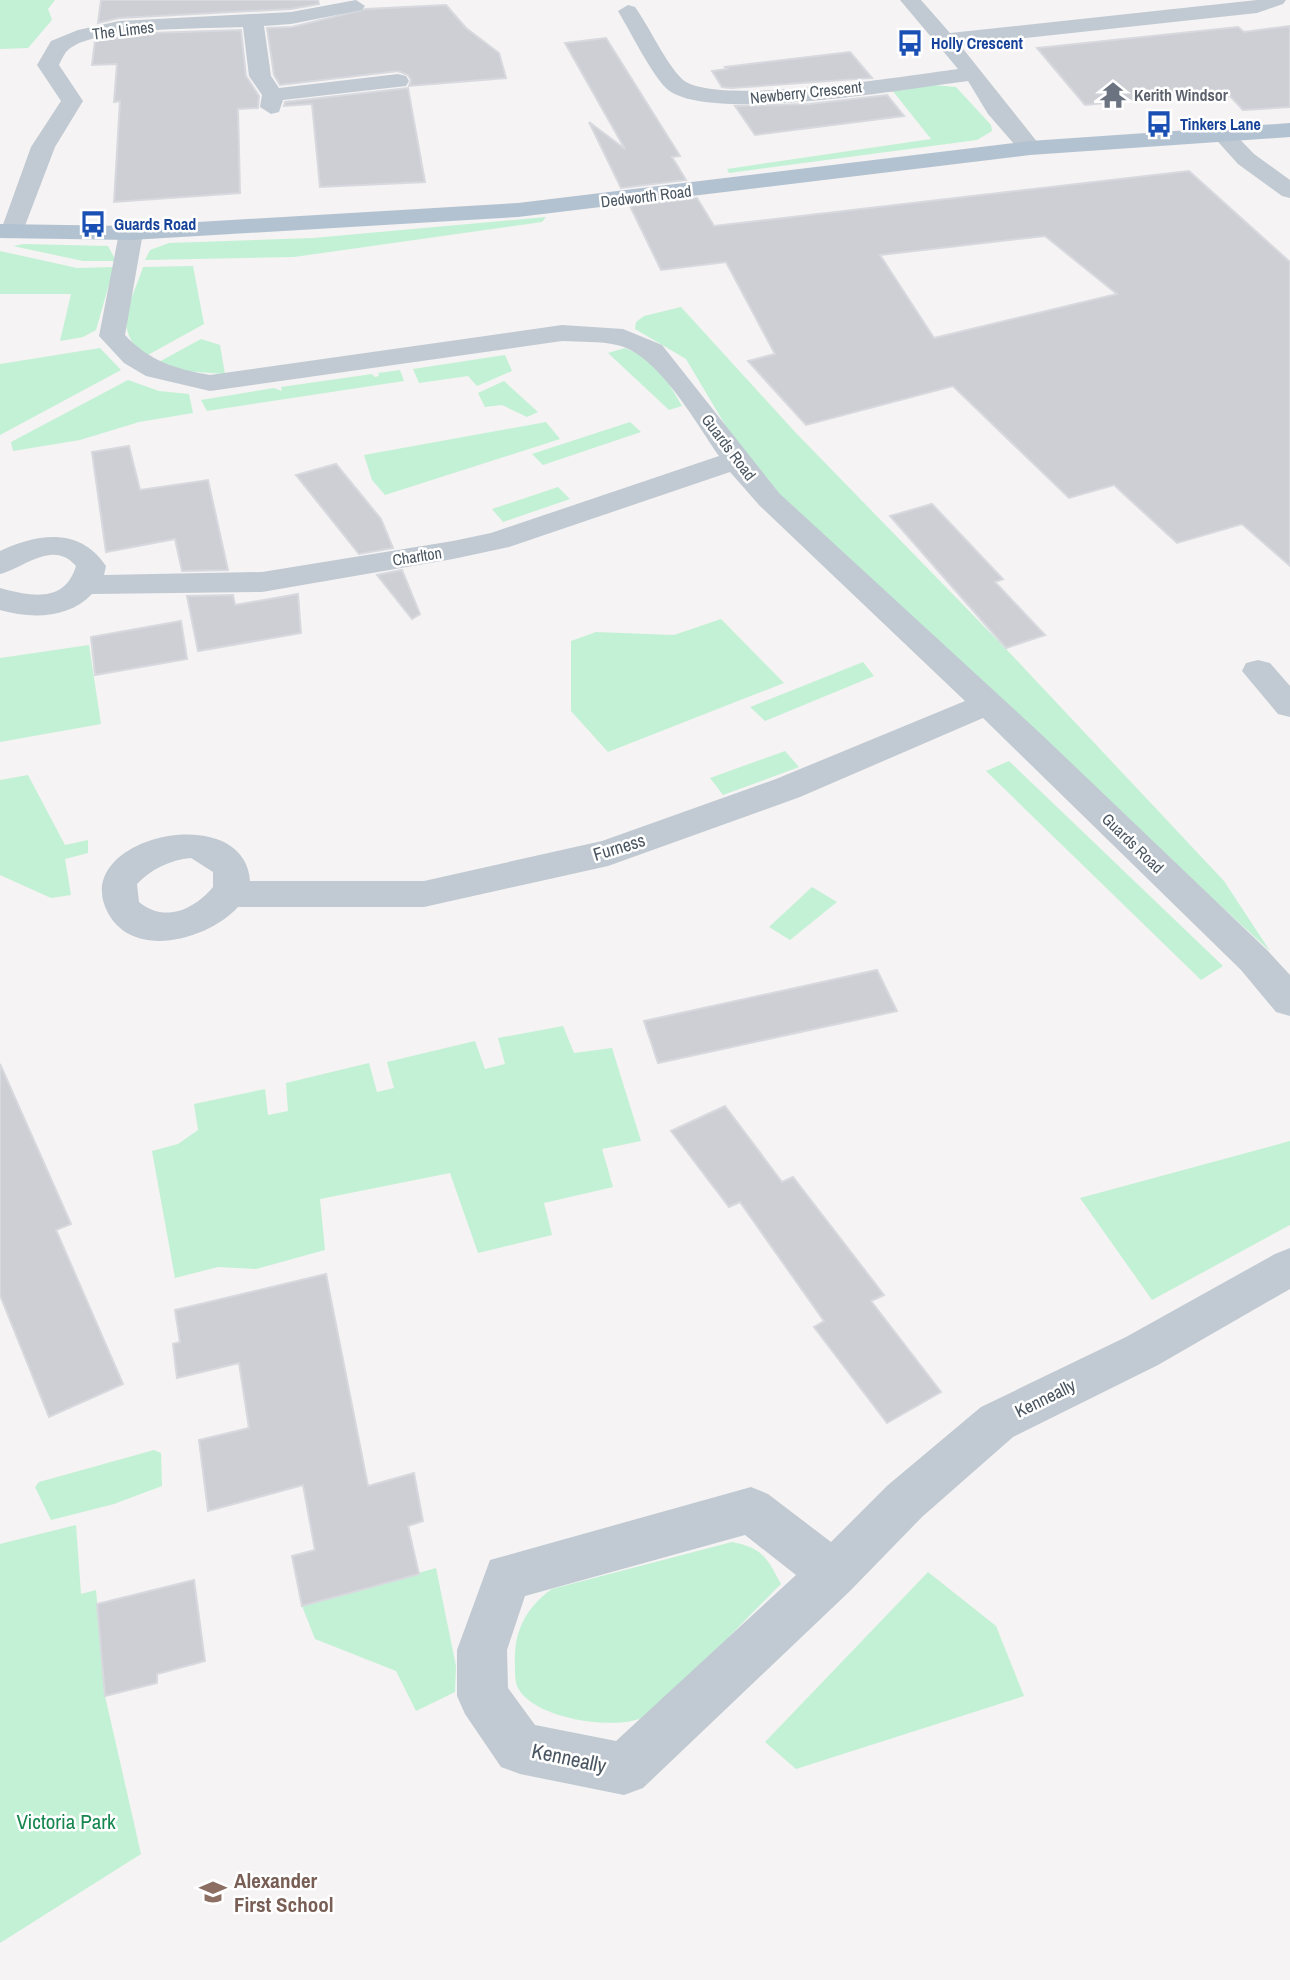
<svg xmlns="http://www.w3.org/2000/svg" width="1290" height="1980" font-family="'Archivo Narrow',sans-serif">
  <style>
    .green { fill: #c3f1d5 }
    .building { fill: #cdcfd5; stroke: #d7d9de; stroke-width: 2; fill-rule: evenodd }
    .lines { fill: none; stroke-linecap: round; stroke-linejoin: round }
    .minor { fill: #c1cad2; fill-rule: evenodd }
    .major { fill: #b3c2d1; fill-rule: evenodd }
    .labels { text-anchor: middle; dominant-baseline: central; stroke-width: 5; stroke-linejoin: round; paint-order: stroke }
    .far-street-label { font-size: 16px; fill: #4a5661; stroke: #fff }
    .far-transit-label { font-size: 16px; font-weight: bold; fill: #164399; stroke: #fff; text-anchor: start }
    .far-worship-label { font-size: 16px; font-weight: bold; fill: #5b616d; stroke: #fff; text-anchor: start }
    .street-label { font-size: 18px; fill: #4a5661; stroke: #fff }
    .near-street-label { font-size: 21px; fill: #4a5661; stroke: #fff }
    .near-park-label { font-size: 21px; fill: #17864f; stroke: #fff }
    .near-education-label { font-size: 21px; font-weight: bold; fill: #785e54; stroke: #fff; text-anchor: start }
  </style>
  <rect width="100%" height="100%" fill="#f5f3f3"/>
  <path class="green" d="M0 0H55L48 9 52 20 28 48 0 49Z
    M933 85 956 87 991 125 992 131 977 140 729 173 727 169 931 139 892 90Z
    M546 217 542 222 294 257 145 260 150 250 169 243 313 238Z
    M24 244 108 246 116 261H83L13 246Z
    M0 251 77 268 114 267 96 330 83 337 60 341 71 294H0Z
    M193 266 204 324 146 356C111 329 131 304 143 267Z
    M681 307 796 433 1008 651 1224 881 1270 951 1029 730 752 470 686 359 635 329 636 322 644 316Z
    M201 339 220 345 225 374 183 371 157 363Z
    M100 348 121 370 0 435V364Z
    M625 348 656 362 682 406 669 410 608 353Z
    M505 355 512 371 477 386 468 376 419 383 413 369Z
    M400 370 404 381 207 411 201 400 274 388 282 391 281 387 372 374 375 377 379 376 378 373Z
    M128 380 159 391 189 394 193 413 139 422 80 440 13 451 11 442Z
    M504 381 538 412 527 417 502 405 485 407 478 393Z
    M546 422 560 439 385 495 372 480 364 455Z
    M630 422 641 432 543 465 532 454Z
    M558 487 570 499 503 522 492 509Z
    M721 619 784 683 608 752 571 711V641L596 632 674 635Z
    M89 645 101 724 0 742V658Z
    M863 662 874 676 765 721 750 707Z
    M785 751 799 767 723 795 710 778Z
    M1009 761 1223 966 1201 980 986 771Z
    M28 775 65 845 88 840V853L65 859 71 895 51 898 0 875V780Z
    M812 887 837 902 790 940 769 927Z
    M563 1026 574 1053 612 1048 641 1141 602 1149 613 1187 544 1203 552 1235 478 1253 450 1173 320 1199 325 1250 256 1269 218 1267 175 1278 152 1151 178 1144 198 1130 194 1104 265 1089 268 1115 288 1111 286 1083 369 1063 377 1092 394 1088 387 1062 475 1041 485 1069 505 1064 498 1038Z
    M1290 1141V1225L1152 1300 1080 1198Z
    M154 1450 161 1453 162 1486 114 1504 51 1520 35 1487 39 1482Z
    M76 1525 81 1594 96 1590 105 1696 141 1854 0 1943V1544Z
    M732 1542C763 1548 767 1558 781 1584 753 1612 726 1640 698 1669 682 1685 666 1705 646 1716 617 1732 534 1719 518 1688 515 1683 515 1673 515 1667 513 1633 525 1608 552 1589Z
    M436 1568 456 1666 455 1692 416 1711 396 1671 315 1639 302 1606Z
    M928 1572 996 1626 1024 1696 796 1769 765 1742Z"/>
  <path class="building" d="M101 0H318L319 4 291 9 119 18 98 23Z
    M446 5 466 28 499 53 506 78 409 86 411 80 408 75 398 71 280 85 274 75 267 28 292 27 366 9Z
    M1290 26V107L1243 110 1230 96 1181 100 1177 96 1085 105 1037 48 1238 27 1244 32Z
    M241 30 246 76 259 96 258 108 238 109 240 193 114 202 120 101 114 102 117 64 92 65 95 41 151 33Z
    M606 38 680 156 672 157 686 180 621 188 589 122 625 149 565 43Z
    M850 52 872 78 731 88 722 87 712 71 727 69 725 67Z
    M408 88 425 182 320 187 312 104 284 106 285 102Z
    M887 95 904 116 755 135 735 106 810 104Z
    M1189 171 1290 262V566L1242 524 1177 543 1114 485 1069 498 953 386 806 425 748 361 775 354 726 262 661 270 630 206 697 198 714 226ZM1045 236 1117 294 934 338 880 255Z
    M129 446 140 490 208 480 228 570 182 571 175 539 106 552 92 452Z
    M336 464 381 519 393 548 359 554 296 475Z
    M932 504 1003 579 995 582 1045 635 1006 648 890 516Z
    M402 570 420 614 412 619 377 575Z
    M298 594 301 633 198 651 187 596 233 595 235 605Z
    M181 621 187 659 95 675 91 637Z
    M877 970 897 1011 658 1063 644 1021Z
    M0 1064 71 1224 56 1230 123 1384 49 1417 0 1295Z
    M725 1106 782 1182 793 1177 884 1295 871 1301 941 1392 887 1423 814 1327 824 1321 740 1202 729 1207 671 1131Z
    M326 1274 368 1486 414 1473 423 1521 408 1526 419 1574 302 1606 292 1556 315 1550 303 1485 208 1511 199 1440 249 1428 239 1363 177 1378 173 1344 180 1342 175 1310Z
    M194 1580 205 1661 157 1674V1683L105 1696 97 1604Z"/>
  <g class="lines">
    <path class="minor" d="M356 0 365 6 362 10 291 24 264 26 271 76 279 88 398 74 406 76 409 81 406 86 283 100 279 112 271 114 260 107 262 95 249 76 243 27C207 29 91 26 67 51 64 54 61 61 59 65L83 101 55 147 23 231 20 236 11 238 0 233 31 147 61 101 37 65 51 41 78 30 119 21 291 12Z
      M900 0H921L950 33 1257 0H1286L1283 4 1257 13 960 45 1042 148 1038 153H1022L988 114 968 81C911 88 704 125 666 88 651 73 630 31 618 11L628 5 635 7C650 28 665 62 682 79 712 108 911 75 958 69Z
      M1222 127 1230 129 1254 154 1290 180V198L1282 196 1238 164 1211 134Z
      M131 226 140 228 143 233 125 335C149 361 176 369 210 375L562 325 623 329 662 345 779 493 1041 734 1267 950 1290 975V1016L1276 1012 1241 970 983 718 800 797 608 866 424 907H238C209 939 134 961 108 913 67 837 245 798 250 881H424L602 841 776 779 965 701 759 505 730 472 509 547 453 559 262 592 92 594C68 619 31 619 0 610V588C29 596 65 604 76 566 53 539 24 568 0 574V551C38 533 80 527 106 566L104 575 262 572 453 541 491 533 719 456C696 423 658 354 617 345 600 341 580 342 562 341L210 391 146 376 124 363 99 336 119 233 122 228ZM191 858 213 872V887C194 910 164 923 139 902L137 884C151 869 170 860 191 858Z
      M1258 660 1270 663 1290 686V717L1278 714 1242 671 1246 663Z
      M1290 1248V1289L1158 1365 1013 1437 922 1517 850 1591 643 1788 624 1795 520 1774 501 1767 465 1714 457 1696V1650L490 1560 751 1487 768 1494 831 1542 888 1485 981 1407 1126 1337 1275 1254ZM745 1535 796 1575 616 1741 535 1725 508 1688 507 1650 525 1596Z"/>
    <path class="major" d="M1290 123V137L1030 155 518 217 131 240 0 238V224L131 226 518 203 1030 141Z"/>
  </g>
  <defs>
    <symbol id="bus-bare" viewBox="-9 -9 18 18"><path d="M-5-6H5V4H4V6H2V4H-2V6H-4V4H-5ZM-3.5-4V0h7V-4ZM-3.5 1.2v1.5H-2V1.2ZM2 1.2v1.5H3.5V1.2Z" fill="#1a4fb4" stroke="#fff" stroke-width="2.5" paint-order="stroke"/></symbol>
    <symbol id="temple-bare" viewBox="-9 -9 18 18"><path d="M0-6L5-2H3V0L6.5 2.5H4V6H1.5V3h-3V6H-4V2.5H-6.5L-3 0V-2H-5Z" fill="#6b7280" stroke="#fff" stroke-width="2.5" paint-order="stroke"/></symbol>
    <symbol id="school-bare" viewBox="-9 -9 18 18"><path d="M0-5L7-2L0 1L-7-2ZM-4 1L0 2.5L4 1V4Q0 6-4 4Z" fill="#8d6e63" stroke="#fff" stroke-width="2.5" paint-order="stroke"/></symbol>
  </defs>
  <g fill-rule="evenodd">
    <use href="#bus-bare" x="891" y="24" width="38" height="38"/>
    <use href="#temple-bare" x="1094" y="76" width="38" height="38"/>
    <use href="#bus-bare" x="1140" y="105" width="38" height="38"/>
    <use href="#bus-bare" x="74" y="205" width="38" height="38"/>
    <use href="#school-bare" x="194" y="1873" width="38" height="38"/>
  </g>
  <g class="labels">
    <g class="far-street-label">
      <text transform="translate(123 30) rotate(-7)">The Limes</text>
      <text transform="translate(806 92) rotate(-6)">Newberry Crescent</text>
      <text transform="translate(646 196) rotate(-7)">Dedworth Road</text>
      <text transform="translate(729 447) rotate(53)">Guards Road</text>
      <text transform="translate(417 556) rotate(-9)">Charlton</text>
      <text transform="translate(1133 843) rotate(44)">Guards Road</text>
    </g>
    <g class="far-transit-label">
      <text x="931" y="43">Holly Crescent</text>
      <text x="1180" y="124">Tinkers Lane</text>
      <text x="114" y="224">Guards Road</text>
    </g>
    <g class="far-worship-label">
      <text x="1134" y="95">Kerith Windsor</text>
    </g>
    <g class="street-label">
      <text transform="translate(619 847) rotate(-17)">Furness</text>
      <text transform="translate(1045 1398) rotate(-26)">Kenneally</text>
    </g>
    <g class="near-street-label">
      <text transform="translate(569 1758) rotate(12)">Kenneally</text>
    </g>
    <g class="near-park-label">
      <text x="66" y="1821">Victoria Park</text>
    </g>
    <g class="near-education-label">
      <text x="234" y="1880">Alexander<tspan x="234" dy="24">First School</tspan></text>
    </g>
  </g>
</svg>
